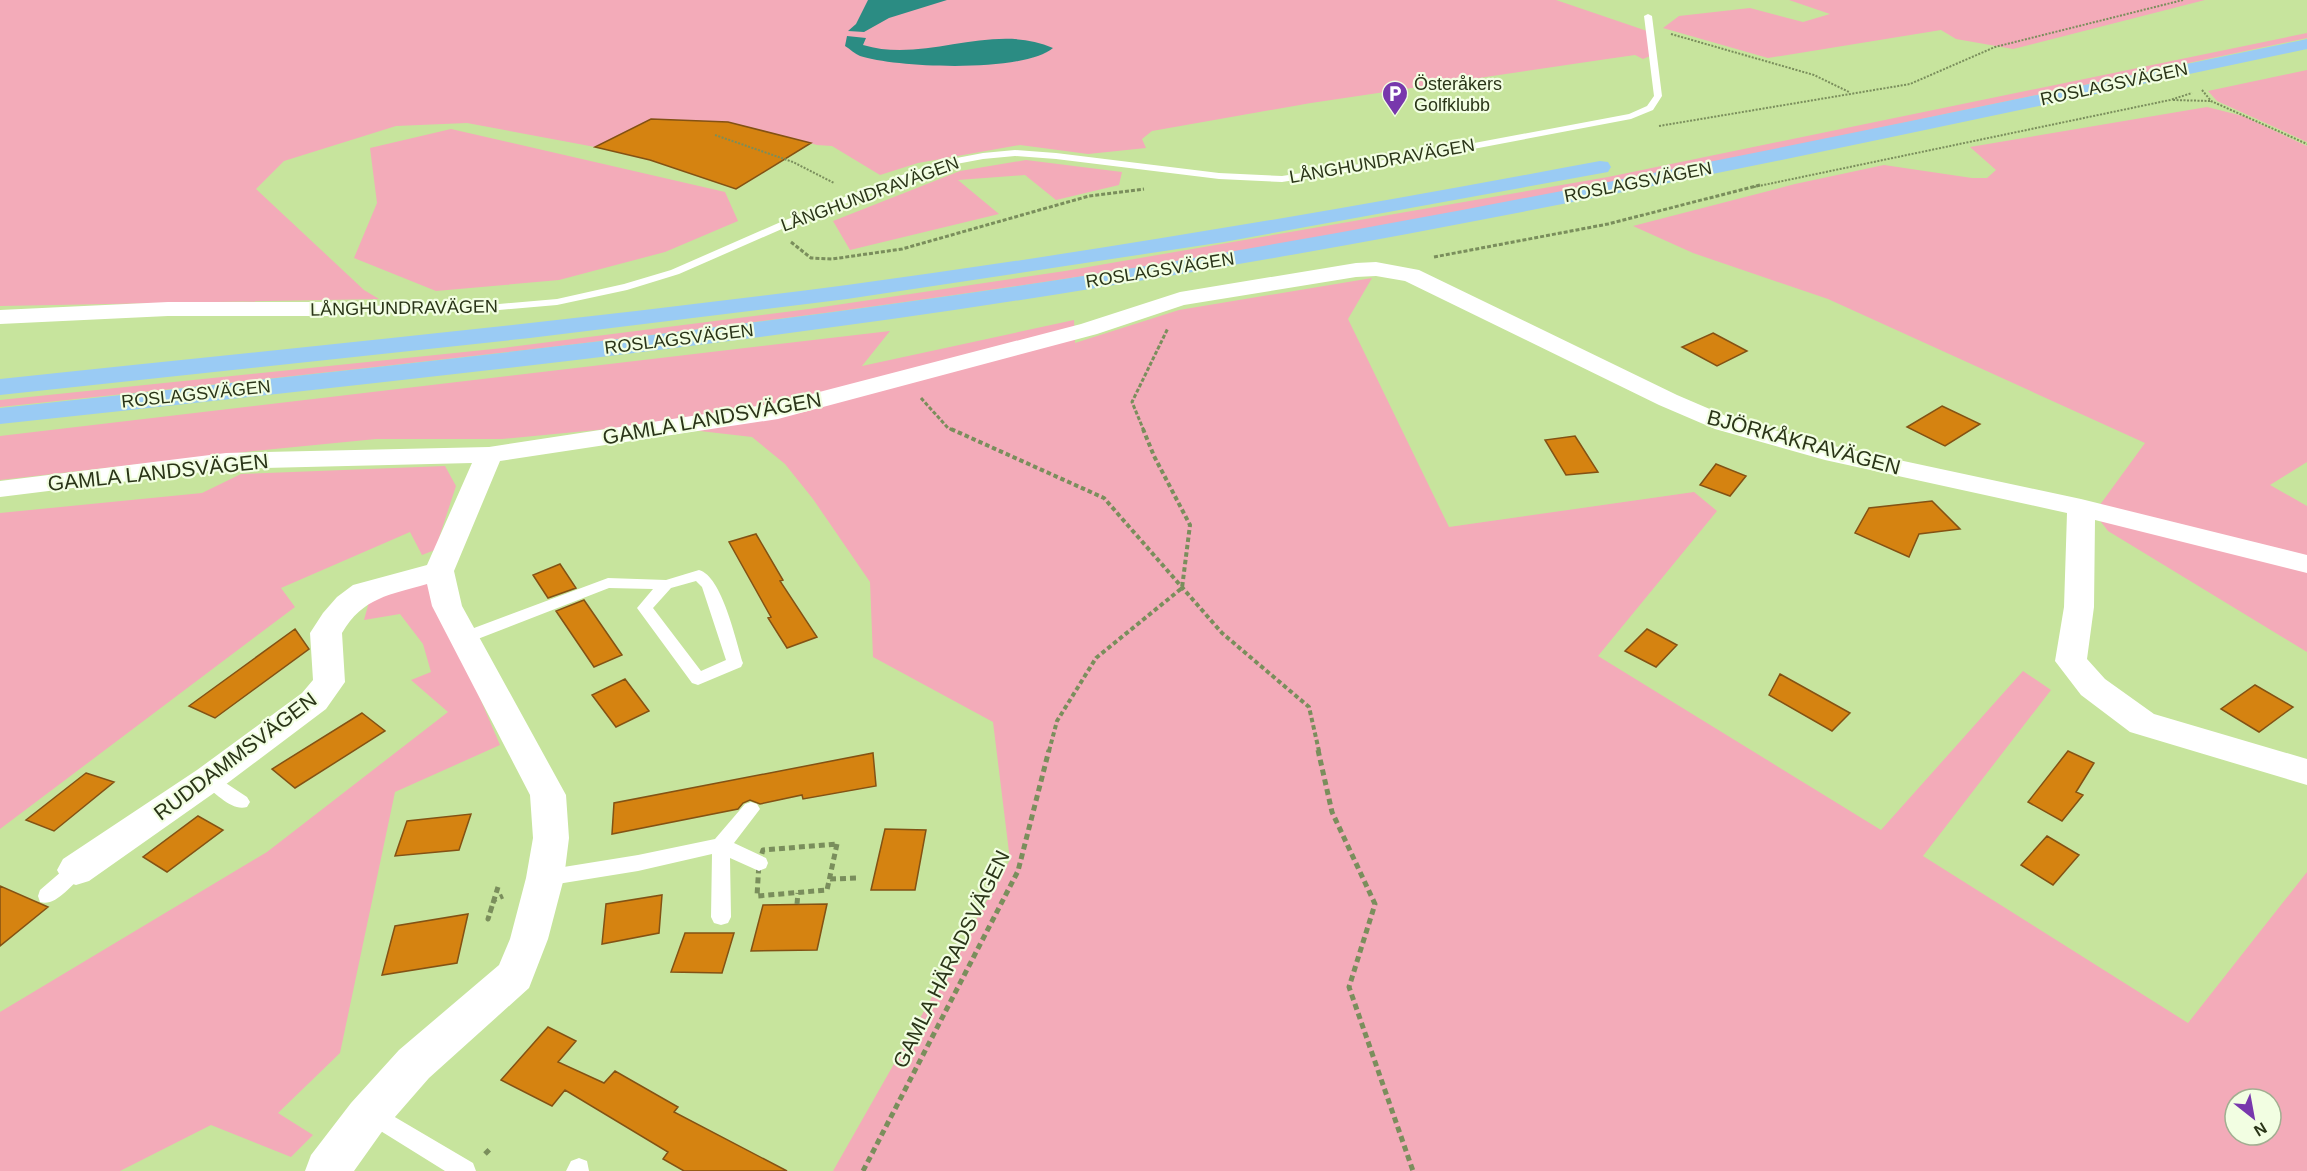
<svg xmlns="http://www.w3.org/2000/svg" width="2307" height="1171" font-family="Helvetica,sans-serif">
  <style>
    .green { fill: #f3abb9; fill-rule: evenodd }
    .water { fill: #2b8c83 }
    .building { fill: #d58311; stroke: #835214; stroke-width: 1.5 }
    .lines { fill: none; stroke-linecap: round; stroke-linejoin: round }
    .path-far3 { stroke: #7a8e5c; stroke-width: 2; stroke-dasharray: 2 1.5; stroke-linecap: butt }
    .path-far2 { stroke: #7a8e5c; stroke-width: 3; stroke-dasharray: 4 2; stroke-linecap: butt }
    .path-far1 { stroke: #7a8e5c; stroke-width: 4; stroke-dasharray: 4.5 3; stroke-linecap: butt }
    .path { stroke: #7a8e5c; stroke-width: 5; stroke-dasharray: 6 4; stroke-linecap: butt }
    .lane { fill: #fff; fill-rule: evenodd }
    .street { fill: #fff; fill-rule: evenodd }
    .primary { fill: #9acbf4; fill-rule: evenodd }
    .labels { text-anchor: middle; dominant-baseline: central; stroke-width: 4.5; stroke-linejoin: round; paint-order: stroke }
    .far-poi-label { font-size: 18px; fill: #2a3518; stroke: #f2fee2; text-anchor: start }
    .far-street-label { font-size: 18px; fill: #2a3518; stroke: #f2fee2 }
    .street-label { font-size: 21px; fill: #2a3518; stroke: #f2fee2 }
  </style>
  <rect width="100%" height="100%" fill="#c7e49d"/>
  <path class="green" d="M0 0H1556L1650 32 1655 54 1643 59 1635 55 1607 59 1311 103 1152 131 1142 139 1146 148 1088 154 1020 145 918 163 880 175 832 146 817 145 728 122 651 119 595 147 467 123 396 126 284 161 256 189 364 290 379 299 0 306Z
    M1789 0H2205L2013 49 1956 39 1941 30 1768 58 1663 28 1679 16 1750 8 1803 22 1830 14Z
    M2307 33V38C1924 118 1541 203 1154 265 771 326 386 367 0 407V400L503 348 809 309 1065 271 1608 177Z
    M2307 70V142L2217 101 2208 91Z
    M2207 107 2243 116 2307 146V462L2270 485 2307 506V652L2108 531 2094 513 2145 443 1828 299 1693 253 1633 226 1795 184 1884 165 1972 178H1987L1996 170 1970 147Z
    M451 129 725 192 738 221 665 252 559 280 436 291 354 258 377 203 370 148Z
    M1026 160 1122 172 1119 185 1056 200 1025 175 958 180 999 214 850 250 833 221 960 171Z
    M1372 278 1348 319 1449 527 1694 492 1717 511 1598 656 1881 830 2023 671 2051 690 1923 856 2188 1023 2307 872V1171H833L1010 860 993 722 873 657 870 582 813 499 785 464 752 437 648 425 502 439H376L254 451 0 480V436L890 331 862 366 1074 320 1075 343 1179 310ZM2235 1099H2271V1135H2235Z
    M445 466 456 486 435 550 422 555 410 532 281 588 295 607 0 829V513L202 493 241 474Z
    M429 579 500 745 395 792 340 1053 278 1113 313 1135 291 1157 211 1125 120 1171H0V1012L267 852 448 712 411 680 431 672 423 644 400 614 364 620 369 602Z"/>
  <path class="water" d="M868 0H947L889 18 864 32 848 31 856 24Z
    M847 36 866 38 863 45C926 64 992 21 1053 48 1024 73 897 68 860 56 855 54 850 49 845 46Z"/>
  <path class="building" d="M651 119 728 122 811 143 736 189 650 160 595 147Z
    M1713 333 1747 351 1717 366 1682 347Z
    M1942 406 1980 424 1945 446 1907 427Z
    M1575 436 1598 472 1566 475 1545 440Z
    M1716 464 1746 476 1730 496 1700 485Z
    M1932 501 1960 529 1919 534 1909 557 1855 533 1869 508Z
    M756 534 783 580 780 581 817 637 787 648 768 618 771 617 729 542Z
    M560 564 576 588 548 598 533 575Z
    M584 600 622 655 594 667 556 611Z
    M295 629 309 649 215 718 189 706Z
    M1647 629 1677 645 1656 667 1625 651Z
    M1780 674 1850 713 1832 731 1769 695Z
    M625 679 649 711 616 727 592 695Z
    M2255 685 2293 707 2259 732 2221 709Z
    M362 713 385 731 295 788 272 769Z
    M2068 751 2094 763 2076 792 2083 795 2062 821 2028 802Z
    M873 753 876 786 803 799 802 795 760 804 750 800 743 803 738 809 612 834 614 803Z
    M86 773 114 782 54 831 26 820Z
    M471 814 459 850 395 856 407 821Z
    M198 816 223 830 167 872 143 857Z
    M885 829 926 830 915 890H871Z
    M2047 836 2079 855 2053 885 2021 865Z
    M0 886 48 907 0 946Z
    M662 895 659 933 602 944 606 904Z
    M827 904 817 950 751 951 763 905Z
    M468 914 457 963 382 975 395 926Z
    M685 933H734L722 973 671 972Z
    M548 1027 576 1041 558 1062 604 1083 615 1071 678 1107 674 1112 787 1171H684L663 1159 668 1152 565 1090 552 1106 501 1080Z"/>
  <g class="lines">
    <path class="path-far3" d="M1671 34 1814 75 1849 92
      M2202 90 2211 101 2307 144
      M2173 100 2210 101
      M1659 126 1910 84 1995 47 2183 0
      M715 135 793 162 834 183
      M1754 187 2170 100 2192 93"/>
    <path class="path-far2" d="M791 242 811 258 832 259 902 249 1089 196 1144 189
      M1434 257 1608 224 1760 185
      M921 398 948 428 955 431
      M1144 431 1132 402 1168 328"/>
    <path class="path-far1" d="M951 429 1104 498 1222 633 1309 707 1319 751
      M1049 751 1057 721 1096 658 1182 588 1190 525 1154 456 1143 429"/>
    <path class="path" d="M1318 750 1332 812 1375 904 1349 987 1413 1171
      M837 844 827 890 757 896 759 863 763 850Z
      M830 879 858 878
      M498 887 488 919 494 900 503 896
      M797 904 798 893
      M485 1154 491 1148
      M863 1171 1018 871 1049 750"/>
    <path class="lane" d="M1648 14 1652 16 1662 96 1653 110 1631 119 1373 168 1282 182 1219 179 1056 159 1015 156 983 159 951 165 905 180 791 225 679 274 627 290 557 305 488 311 329 312 323 309 329 306 488 305 557 299 624 284 671 270 783 221 899 176 946 160 983 153 1015 150 1056 153 1219 173 1282 176 1373 162 1629 114 1647 106 1654 96 1644 16Z
      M699 570C722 576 736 641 743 663L741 667 698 685 692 683 637 608 653 589 609 588 470 642H458L456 638 458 634 608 578 666 580ZM696 581 702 587 726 660 701 671 653 608 671 588Z
      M209 772 247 797 250 802 247 807C232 812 215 792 203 784L200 779 203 774Z
      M751 802 757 804 760 809 734 843 766 858 768 863 766 868 759 871 730 858 731 917 728 923 721 925 714 923 711 917 712 854 638 871 545 886 538 883 536 878 538 873 545 870 638 855 715 839 745 804Z
      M76 862 83 865 85 870 83 875C71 885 56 907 40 902L38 896 40 890 69 865Z
      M371 1103 473 1163 476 1171H445L363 1120 360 1113 363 1106Z
      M579 1158 587 1161 589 1171H566L571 1161Z"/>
    <path class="street" d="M1376 262 1419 270 1677 395 1733 419 1829 445 2081 499 2307 555V573L2095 520 2094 607 2087 659 2105 679 2154 714 2307 759V785L2130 732 2081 695 2055 661 2064 607 2067 513 1825 460 1715 429 1659 405 1405 281 1376 276 1356 277 1184 305 1097 334 778 419 500 461 454 571 462 606 566 795 569 838 564 878 548 939 529 988 429 1078 381 1133 354 1171H305L311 1155 351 1103 399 1050 499 965 510 939 526 878 533 838 530 795 432 606 427 584C390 595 363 597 342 633L345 682 326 709 221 788 89 881 76 885 63 881 57 870 63 859 197 770 302 693 313 680 310 633 323 613 337 597 353 585 427 565 472 463 226 469 0 497V481L226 453 489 447 777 403 1081 324 1180 292 1356 263Z
      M168 302H329L337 304 340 309 337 314 329 316H168L0 324V310Z"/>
    <path class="primary" d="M2307 39V49C1905 134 1502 223 1096 288 733 347 366 384 0 424V408C366 368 732 331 1096 274 1502 209 1904 122 2307 39Z
      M1600 161 1608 162 1611 167 1608 172 1224 242 847 299 530 338 0 395V379C283 349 565 322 847 285 1099 251 1350 208 1600 161Z"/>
  </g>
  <defs>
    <symbol id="parking-pin" viewBox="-11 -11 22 30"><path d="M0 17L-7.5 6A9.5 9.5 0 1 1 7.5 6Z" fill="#7838ac" stroke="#f2fee2"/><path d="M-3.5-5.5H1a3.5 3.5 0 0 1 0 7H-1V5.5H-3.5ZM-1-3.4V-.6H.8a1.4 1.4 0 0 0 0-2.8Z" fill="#fff"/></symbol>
  </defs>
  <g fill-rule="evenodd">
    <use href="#parking-pin" x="1380" y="79" width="30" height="40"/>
  </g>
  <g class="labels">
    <g class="far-poi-label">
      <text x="1414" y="84">Österåkers<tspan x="1414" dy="21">Golfklubb</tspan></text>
    </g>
    <g class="far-street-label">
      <text transform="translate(2114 84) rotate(-12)">ROSLAGSVÄGEN</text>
      <text transform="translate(1382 161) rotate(-10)">LÅNGHUNDRAVÄGEN</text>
      <text transform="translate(1638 182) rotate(-11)">ROSLAGSVÄGEN</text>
      <text transform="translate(870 194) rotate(-20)">LÅNGHUNDRAVÄGEN</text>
      <text transform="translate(1160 270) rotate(-9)">ROSLAGSVÄGEN</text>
      <text transform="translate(404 308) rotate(-1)">LÅNGHUNDRAVÄGEN</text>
      <text transform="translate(679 339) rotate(-7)">ROSLAGSVÄGEN</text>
      <text transform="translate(196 394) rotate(-6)">ROSLAGSVÄGEN</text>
    </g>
    <g class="street-label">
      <text transform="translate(712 418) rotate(-10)">GAMLA LANDSVÄGEN</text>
      <text transform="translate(1804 442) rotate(15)">BJÖRKÅKRAVÄGEN</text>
      <text transform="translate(158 472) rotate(-6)">GAMLA LANDSVÄGEN</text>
      <text transform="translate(235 756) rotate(-37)">RUDDAMMSVÄGEN</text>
      <text transform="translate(951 959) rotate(-64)">GAMLA HÄRADSVÄGEN</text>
    </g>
  </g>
  <g transform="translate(2253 1117) rotate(149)"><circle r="28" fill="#f2fee2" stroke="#a2ae91" stroke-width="1.5"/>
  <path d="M0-4.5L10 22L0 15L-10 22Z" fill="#7838ac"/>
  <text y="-9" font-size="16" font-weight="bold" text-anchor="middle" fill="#2a3518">N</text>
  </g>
</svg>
